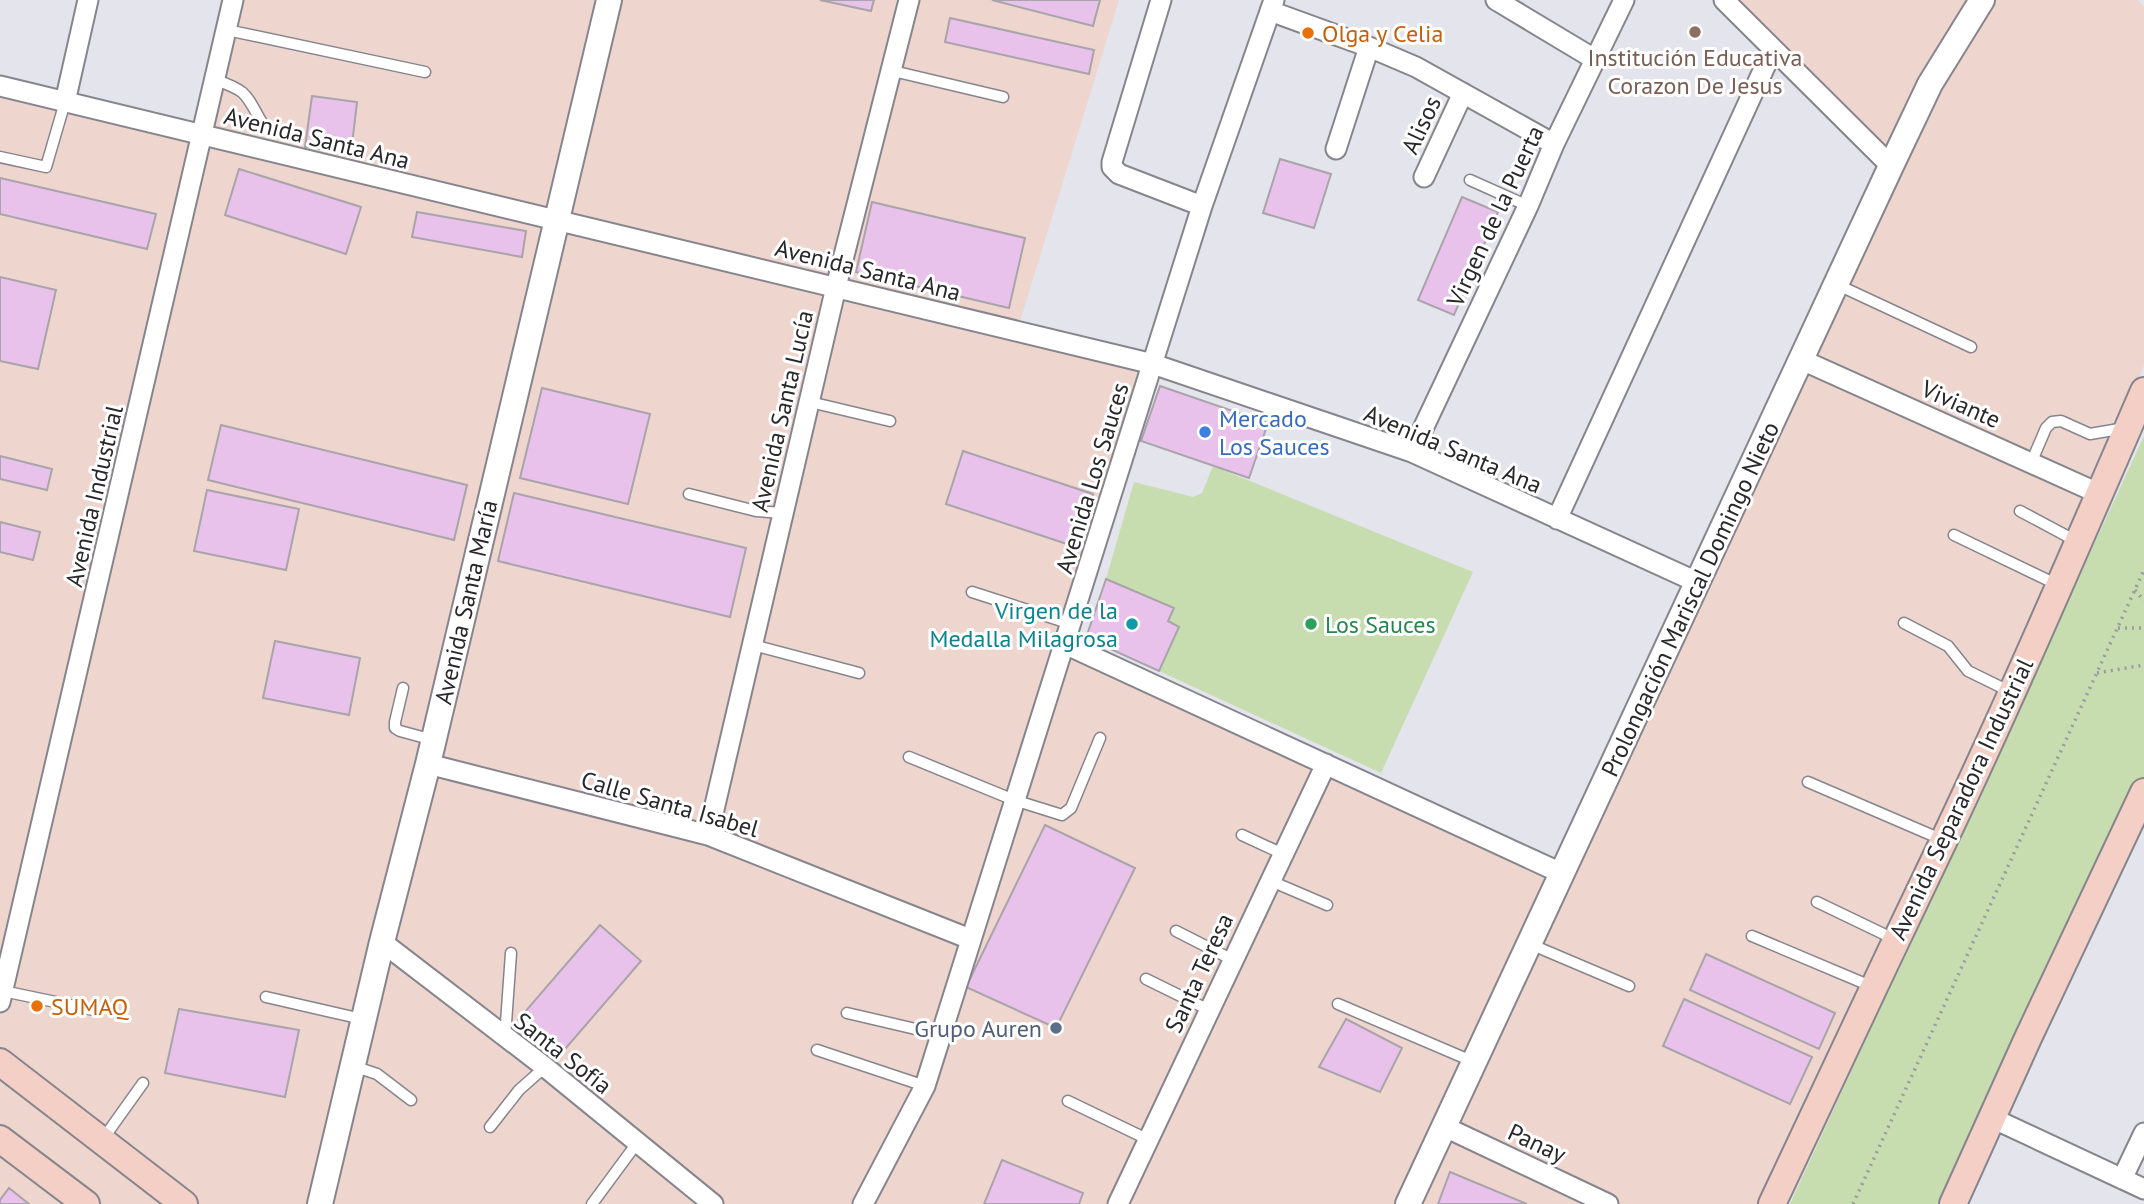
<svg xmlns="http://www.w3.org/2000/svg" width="2144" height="1204" font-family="'PT Sans',sans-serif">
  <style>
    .industrial { fill: #eed5ce }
    .green { fill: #c7ddb0 }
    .building { fill: #e9c2eb; stroke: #a9a3aa; stroke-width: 2 }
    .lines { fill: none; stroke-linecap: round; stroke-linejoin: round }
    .service-casing { stroke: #86858d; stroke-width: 13 }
    .minor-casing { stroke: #86858d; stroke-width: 23 }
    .tertiary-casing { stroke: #86858d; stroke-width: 28 }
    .secondary-casing { stroke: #86858d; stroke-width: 30 }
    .path { stroke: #9b9ba1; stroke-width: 3.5; stroke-dasharray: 2 5; stroke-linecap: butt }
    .service { stroke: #fff; stroke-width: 10 }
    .minor { stroke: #fff; stroke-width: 19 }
    .tertiary { stroke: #fff; stroke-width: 24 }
    .secondary { stroke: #f4cfc5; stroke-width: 26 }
    .education-dot { fill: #8d6e63; stroke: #fff; stroke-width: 2.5 }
    .food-dot { fill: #e8710a; stroke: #fff; stroke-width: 2.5 }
    .shop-dot { fill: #3f7fe0; stroke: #fff; stroke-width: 2.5 }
    .culture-dot { fill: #0f9aa8; stroke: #fff; stroke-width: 2.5 }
    .leisure-dot { fill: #2e9e5b; stroke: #fff; stroke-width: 2.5 }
    .service-dot { fill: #5c6f8a; stroke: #fff; stroke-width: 2.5 }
    .labels { text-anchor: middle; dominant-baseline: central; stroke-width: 6; stroke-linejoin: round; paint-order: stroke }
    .food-label { font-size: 24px; fill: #c56008; stroke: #fff; text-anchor: start }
    .education-label { font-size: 24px; fill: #785e54; stroke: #fff }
    .street-label { font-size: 24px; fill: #28282b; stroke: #fff }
    .shop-label { font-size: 24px; fill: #366cbe; stroke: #fff; text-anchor: start }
    .culture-label { font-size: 24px; fill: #0d838f; stroke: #fff; text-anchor: end }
    .leisure-label { font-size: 24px; fill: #27864d; stroke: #fff; text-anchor: start }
    .service-label { font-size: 24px; fill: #4e5e75; stroke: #fff; text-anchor: end }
  </style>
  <rect width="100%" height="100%" fill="#e4e4ed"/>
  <path class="industrial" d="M242 0H1119L1020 321 1140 369 1060 632 1542 871 1568 863 1899 166 1740 0H2138L2144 7V365L2108 453 1762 1204H0V97L208 147Z"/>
  <path class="green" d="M2144 436V780L1951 1204H1790Z
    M1213 466 1473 572 1381 773 1159 671 1179 628 1168 621 1174 608 1106 579 1134 482 1193 497 1202 493Z"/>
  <path class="building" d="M820 0H874L871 11Z
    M992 0H1100L1093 26Z
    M950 18 1094 50 1089 74 945 42Z
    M312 96 357 102 351 153 305 147Z
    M1280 159 1331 174 1314 228 1263 213Z
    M239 169 361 207 346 254 225 215Z
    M0 178 156 214 147 249 0 214Z
    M1462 197 1498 212 1454 315 1418 300Z
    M872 202 1025 238 1009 308 856 272Z
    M417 212 526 231 522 257 412 237Z
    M0 277 56 290 38 369 0 361Z
    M1160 386 1268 423 1249 478 1141 441Z
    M542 388 650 414 628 504 520 478Z
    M221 425 467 485 454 540 208 480Z
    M963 451 1093 494 1076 547 946 504Z
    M0 456 52 469 47 490 0 479Z
    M207 490 299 509 286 570 194 551Z
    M514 493 746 548 730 617 498 561Z
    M0 522 40 532 33 560 0 552Z
    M1106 579 1174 608 1168 621 1179 627 1159 671 1086 638Z
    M275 641 360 658 349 715 263 698Z
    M1045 825 1135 868 1056 1028 966 987Z
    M600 925 641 961 559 1056 518 1020Z
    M1706 954 1835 1013 1819 1049 1690 990Z
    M1684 999 1812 1057 1790 1104 1663 1046Z
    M179 1009 299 1030 285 1097 165 1073Z
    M1346 1019 1402 1048 1380 1092 1319 1067Z
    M1002 1160 1083 1193 1079 1204H984Z
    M1450 1172 1527 1204H1438Z
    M9 1188 29 1204H0V1200Z"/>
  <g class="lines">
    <defs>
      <path id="service" d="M227 30 425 72
        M893 71 1003 97
        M216 80C247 91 245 93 261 121
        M0 157 46 167 65 102
        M1470 180 1528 206
        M1838 285 1971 347
        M810 402 890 421
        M2031 463 2046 428 2052 422 2061 421 2090 434 2125 428
        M689 494 756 511 783 513
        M2020 511 2078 542
        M1954 535 2058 585
        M972 592 1071 624
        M1904 623 1948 646 1968 671 2011 692
        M753 645 859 673
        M403 688 395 722V728L400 731 433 740
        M909 757 1014 800 1062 815 1071 808 1100 738
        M1808 782 1943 840
        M1242 835 1283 854
        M1271 881 1327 905
        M1817 902 1894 939
        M1176 931 1233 960
        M1752 936 1873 987
        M1530 944 1629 986
        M1146 979 1209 1010
        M3 991 94 1010
        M266 997 362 1019
        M1338 1004 1474 1062
        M847 1013 941 1035
        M505 1037 511 953
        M817 1050 925 1086
        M353 1066 377 1074 411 1100
        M1068 1101 1147 1139
        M490 1127 519 1090 545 1067
        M103 1139 143 1083
        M592 1204 637 1143"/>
      <path id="minor" d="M1161 0 1112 162V167L1119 174 1202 206
        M1496 0 1596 60
        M1724 0 1891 166
        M1270 11 1369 47 1416 67 1554 144
        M0 86 1153 364 1412 452 1699 583
        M65 102 88 0
        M1336 149 1369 47
        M1424 177 1463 93
        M1802 360 2100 494
        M1412 452 1528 206 1554 144 1624 0
        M1557 519 1773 49
        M1065 644 1561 873
        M428 764 708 835 970 939
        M708 835 836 287 909 0
        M382 942 545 1067 713 1204
        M0 1002 233 0
        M1992 1118 2144 1189
        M1445 1127 1608 1204
        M2122 1179 2144 1133
        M863 1204 925 1086 1202 206 1274 0
        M1118 1204 1326 764"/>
      <path id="tertiary" d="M320 1204 382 942 428 764 609 0
        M1408 1204 1891 166 1930 84 1982 0"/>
      <path id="secondary" d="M0 1062 184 1204
        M0 1139 86 1204
        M1772 1204C1829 1082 1886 961 1944 840 2014 692 2079 541 2144 391
        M1953 1204 2028 1038 2144 792"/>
    </defs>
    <use href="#service" class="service-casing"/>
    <use href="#minor" class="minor-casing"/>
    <use href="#tertiary" class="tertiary-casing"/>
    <use href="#secondary" class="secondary-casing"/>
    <path class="path" d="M2135 590 2144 601
      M2118 628H2144
      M2097 673 2144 665
      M1853 1204 2144 570"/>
    <use href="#service" class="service"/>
    <use href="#minor" class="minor"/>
    <use href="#tertiary" class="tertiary"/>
    <use href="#secondary" class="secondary"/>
  </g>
  <circle class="education-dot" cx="1695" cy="32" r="7"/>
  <g class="food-dot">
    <circle cx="1308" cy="33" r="7"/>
    <circle cx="37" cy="1006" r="7"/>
  </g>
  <circle class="shop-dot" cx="1205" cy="432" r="7"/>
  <circle class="culture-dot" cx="1132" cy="624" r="7"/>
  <circle class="leisure-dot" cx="1311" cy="624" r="7"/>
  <circle class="service-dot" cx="1056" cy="1028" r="7"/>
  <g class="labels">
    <g class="food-label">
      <text x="1322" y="33">Olga y Celia</text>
      <text x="51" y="1006">SUMAQ</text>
    </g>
    <g class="education-label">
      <text x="1695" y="57">Institución Educativa<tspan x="1695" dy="28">Corazon De Jesus</tspan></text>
    </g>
    <g class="street-label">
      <text transform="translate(1421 125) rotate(-65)">Alisos</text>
      <text transform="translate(317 138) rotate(14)">Avenida Santa Ana</text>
      <text transform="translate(1495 216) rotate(-65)">Virgen de la Puerta</text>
      <text transform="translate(868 270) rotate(14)">Avenida Santa Ana</text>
      <text transform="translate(1961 404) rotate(24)">Viviante</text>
      <text transform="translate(782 411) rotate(-77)">Avenida Santa Lucía</text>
      <text transform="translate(1453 449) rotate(23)">Avenida Santa Ana</text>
      <text transform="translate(1092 478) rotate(-73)">Avenida Los Sauces</text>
      <text transform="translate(94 496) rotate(-77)">Avenida Industrial</text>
      <text transform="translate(1690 599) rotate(-65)">Prolongación Mariscal Domingo Nieto</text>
      <text transform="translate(466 602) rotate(-77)">Avenida Santa María</text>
      <text transform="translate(1961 799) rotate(-65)">Avenida Separadora Industrial</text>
      <text transform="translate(670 804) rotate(16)">Calle Santa Isabel</text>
      <text transform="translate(1199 973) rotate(-65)">Santa Teresa</text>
      <text transform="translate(563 1053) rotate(38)">Santa Sofía</text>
      <text transform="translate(1537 1143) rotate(25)">Panay</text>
    </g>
    <g class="shop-label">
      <text x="1219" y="418">Mercado<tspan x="1219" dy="28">Los Sauces</tspan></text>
    </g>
    <g class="culture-label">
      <text x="1118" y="610">Virgen de la<tspan x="1118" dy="28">Medalla Milagrosa</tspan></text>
    </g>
    <g class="leisure-label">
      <text x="1325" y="624">Los Sauces</text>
    </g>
    <g class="service-label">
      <text x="1042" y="1028">Grupo Auren</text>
    </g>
  </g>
</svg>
